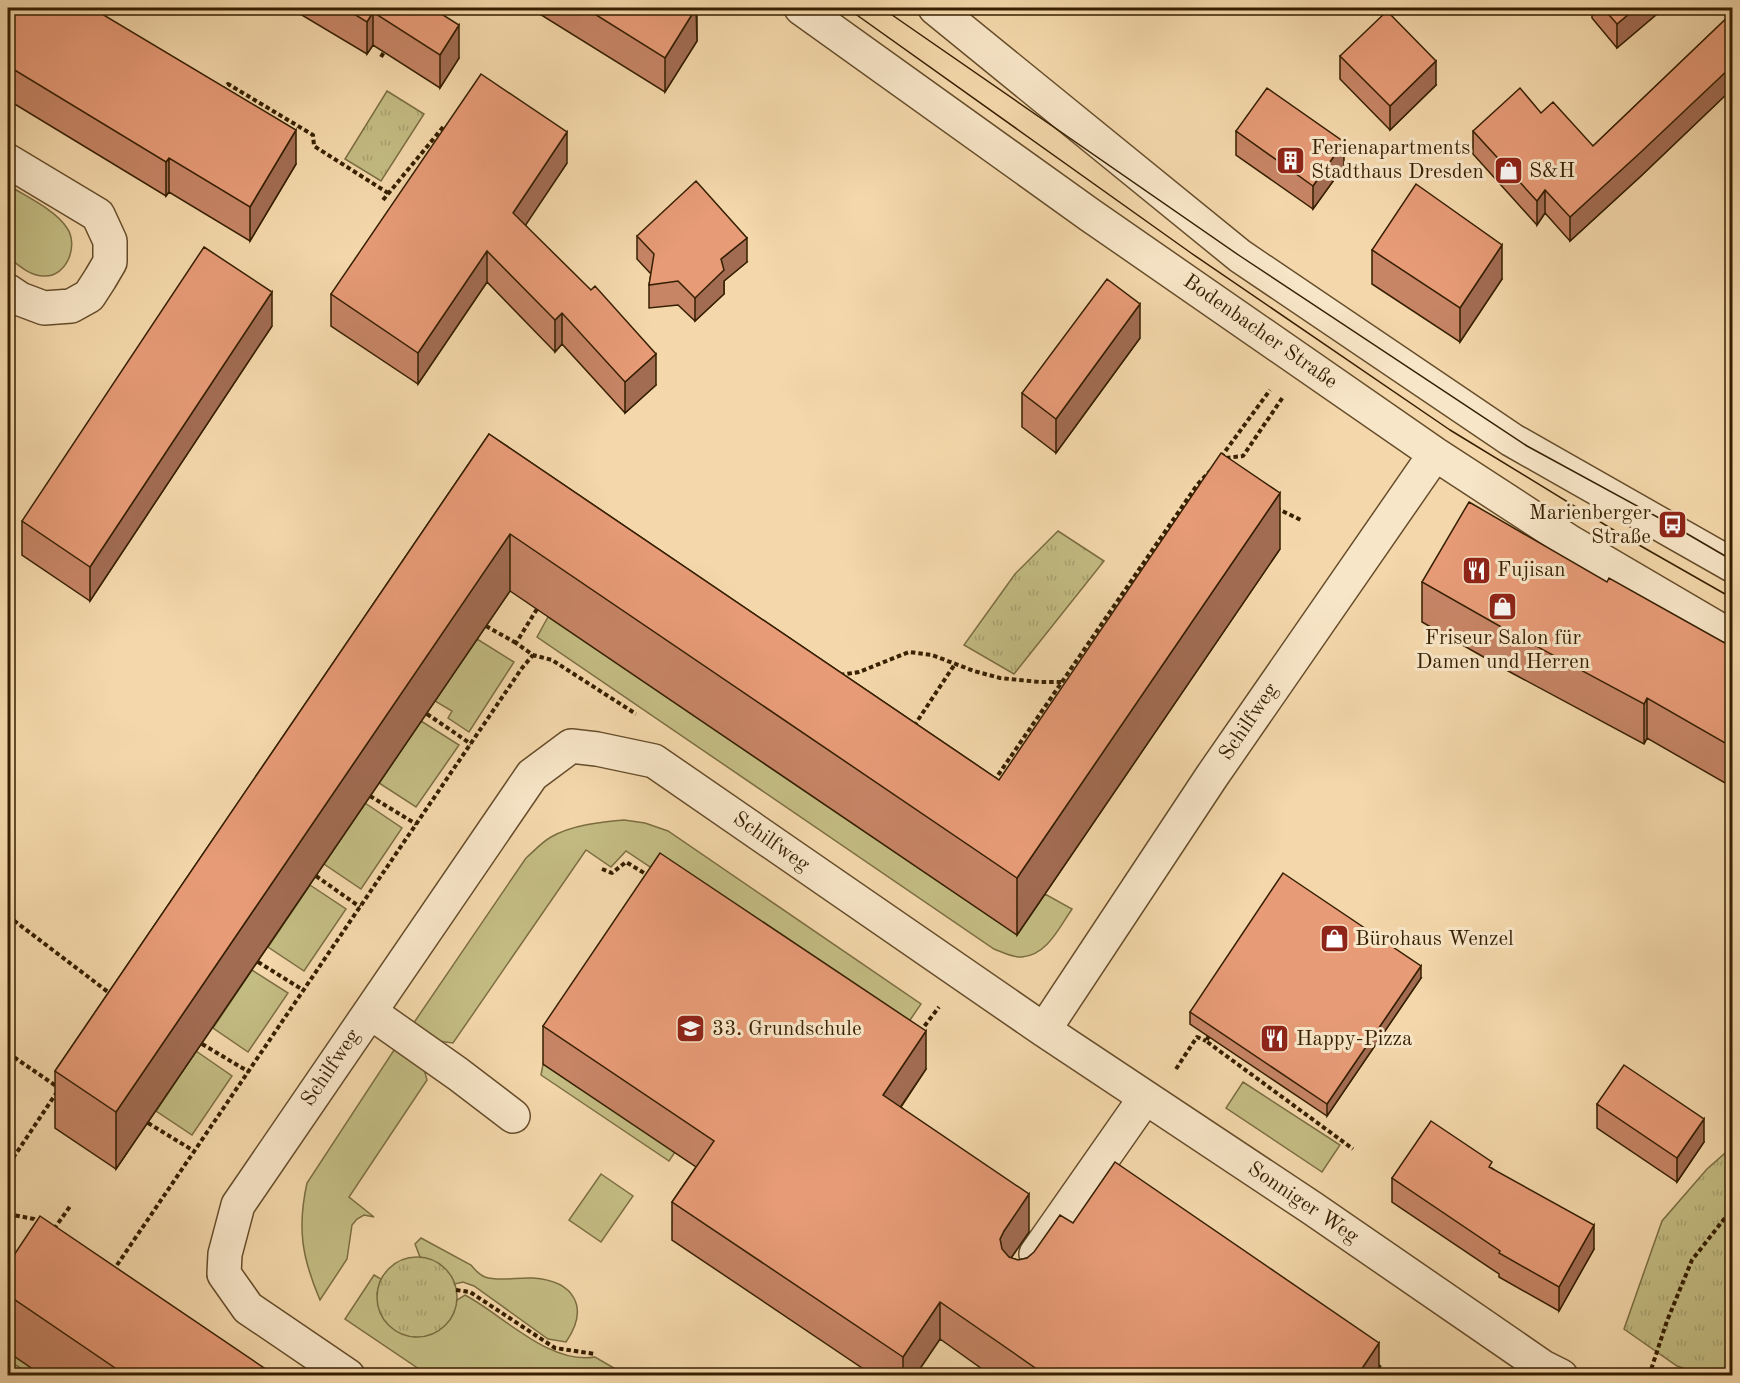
<svg xmlns="http://www.w3.org/2000/svg" width="1740" height="1383" font-family="'Old Standard TT',serif">
  <style>
    .green { fill: #c3bc83; stroke: #7c6e42; stroke-width: 1.5 }
    .park { fill: url(#park-tufts); stroke: #7c6e42; stroke-width: 1.5 }
    .lines { fill: none; stroke-linecap: round; stroke-linejoin: round }
    .minor-casing { stroke: #664d2b; stroke-width: 36 }
    .path { stroke: #361f00; stroke-width: 4; stroke-dasharray: 4.5 3; stroke-linecap: butt }
    .minor { stroke: #f8e6c8; stroke-width: 33 }
    .tram { stroke: #361f00; stroke-width: 1.5 }
    .wall { fill: #c78566; stroke: #361f00; stroke-width: 1.5 }
    .shaded-wall { fill: #a26c53; stroke: #361f00; stroke-width: 1.5 }
    .building { fill: #e79b77; stroke: #361f00; stroke-width: 1.5 }
    .labels { text-anchor: middle; dominant-baseline: central; stroke-width: 6; stroke-linejoin: round; paint-order: stroke }
    .poi-label { font-size: 21px; fill: #361f00; stroke: #f8e6c8; text-anchor: start }
    .street-label { font-size: 21px; fill: #361f00; stroke: #f8e6c8 }
  </style>
  <defs>
    <pattern id="park-tufts" width="24" height="20" patternUnits="userSpaceOnUse" patternTransform="scale(1.5)"><rect width="24" height="20" fill="#c3bc83"/><path d="M3 7l-1-3M5 7V3M7 7l1-3M15 17l-1-3M17 17v-4M19 17l1-3" fill="none" stroke="#a8a16f"/></pattern>
  </defs>
  <rect width="100%" height="100%" fill="#f4d8ab"/>
  <filter id="stains"><feTurbulence type="fractalNoise" baseFrequency=".00333" numOctaves="4"/><feColorMatrix values="0 0 0 0 .2 0 0 0 0 .09 0 0 0 0 .02 0 0 0 .5 -.17"/></filter>
  <radialGradient id="worn" r=".72"><stop offset=".6" stop-color="#630" stop-opacity="0"/><stop offset="1" stop-color="#630" stop-opacity=".3"/></radialGradient>
  <path class="green" d="M8 185C25 196 56 210 67 228 79 245 67 277 44 276 30 276 18 265 8 257Z
    M548 617 1017 935 1045 894 1072 909C1059 928 1047 955 1022 957 1013 958 1002 952 994 949L537 637Z
    M477 639 514 662 469 732 448 718 452 711 435 701Z
    M421 721 459 745 416 807 379 783Z
    M365 803 402 828 361 889 324 864Z
    M624 820 645 823 668 831 921 1004 908 1023 831 988 626 851 611 867 586 850 453 1043 438 1041 413 1024 526 858C534 851 542 842 551 837 572 825 600 822 624 820Z
    M310 885 346 909 304 971 268 947Z
    M252 970 288 993 248 1052 213 1028Z
    M396 1047 423 1065 427 1080 349 1197 374 1217 364 1215 357 1219 352 1225 347 1259 320 1300C302 1258 297 1228 307 1183Z
    M196 1051 232 1076 192 1135 156 1111Z
    M543 1064 675 1152 669 1161 541 1075Z
    M1243 1082 1340 1145 1322 1172 1226 1108Z
    M601 1174 633 1196 601 1242 569 1220Z
    M421 1238 471 1265C475 1270 480 1275 485 1277 499 1282 518 1277 533 1278 574 1281 590 1307 566 1342L548 1339 474 1286 463 1282 455 1284C445 1266 440 1262 420 1257L415 1244Z
    M374 1275 381 1279 377 1294 414 1337C440 1334 450 1325 457 1300L465 1295C503 1315 549 1365 595 1357L626 1375H428L345 1319Z
    M8 1352 51 1375H31L8 1360Z"/>
  <path class="park" d="M387 91 424 114 381 181 345 159Z
    M1058 531 1104 561 1014 674 964 645 1015 574Z
    M1732 1147V1375H1704L1677 1366 1624 1329 1662 1221 1707 1169Z
    M377 1297a40 40 0 1 1 80 0a40 40 0 1 1-80 0Z"/>
  <g class="lines">
    <defs>
      <path id="minor" d="M801 8 1090 215 1435 454 1570 542 1732 637
        M935 8 1240 256 1512 440 1732 565
        M8 161 98 215 110 241V262L100 279 89 296 71 306 44 308 20 299 8 291
        M370 1012 458 1074 513 1116
        M1044 1030 1212 776 1435 454
        M1036 1254 1145 1098
        M348 1376 248 1308 224 1274 225 1254 238 1205 532 775 571 746 597 749 654 761 1044 1030 1312 1208 1543 1367 1561 1376"/>
    </defs>
    <use href="#minor" class="minor-casing"/>
    <path class="path" d="M381 57 386 49
      M223 91 228 84 313 135 314 146 388 193
      M383 200 444 126 448 129
      M1221 457 1270 390
      M1226 458 1243 456 1283 397
      M1276 508 1301 520
      M537 609 516 643 533 655 552 660 636 714
      M486 626 516 643
      M840 675 859 672 909 652 932 655 974 671 1000 678 1040 682H1064
      M427 714 471 744
      M914 726 955 664
      M994 781 1197 485 1211 470
      M370 796 416 824
      M602 869 612 873 626 862 649 876
      M316 876 360 907
      M8 916 112 995
      M258 962 303 990
      M920 1032 939 1007
      M1209 1036 1206 1041 1353 1149
      M202 1044 249 1072
      M8 1053 59 1088
      M1176 1069 1197 1037 1206 1041
      M148 1123 194 1151
      M9 1164 57 1092
      M8 1214 34 1219 41 1224
      M54 1229 71 1205
      M117 1265 522 668 533 655
      M456 1290 470 1292 555 1348 595 1354
      M8 1364 25 1376
      M1377 1365 1388 1373
      M1649 1376 1667 1321 1692 1260 1732 1209"/>
    <use href="#minor" class="minor"/>
    <path class="tram" d="M847 8 1191 253 1450 430 1625 537 1732 598
      M882 8 1240 256 1527 446 1672 525 1732 560"/>
  </g>
  <path class="wall" d="M8 8 296 164 250 241 169 192 166 196 8 100Z
    M290 8H432L459 58 440 88 373 45 367 54Z
    M530 8H697V41L665 92Z
    M1592 8H1664L1617 48 1592 18Z
    M1732 13V89L1641 176 1570 241 1545 213 1537 225 1473 154V131L1541 113 1593 146Z
    M1340 56 1436 85 1390 130 1340 79Z
    M1236 131 1344 166 1313 209 1236 155Z
    M567 163 525 225 656 385 625 413 562 344 555 352 487 282 418 384 331 326V294Z
    M637 236 747 262 724 281V294L695 321 678 305 649 308V285L651 274 637 259Z
    M1372 250 1502 279 1460 342 1372 284Z
    M272 326 90 601 22 555V521Z
    M1140 338 1056 453 1022 427V393Z
    M489 434 999 780 1280 549 1017 935 510 591 116 1169 55 1128V1071Z
    M1422 582H1607L1732 647V787L1647 738 1644 744 1510 672 1422 622Z
    M1421 978 1327 1116 1190 1024V1012Z
    M543 1026 926 1069 901 1107 1029 1232 1011 1258 1018 1260 1027 1258 1073 1223 1379 1376H992L940 1339 915 1376H874L672 1240V1202L696 1167 543 1064Z
    M1597 1104 1704 1142 1677 1182 1597 1128Z
    M1492 1168 1594 1249 1559 1311 1499 1277V1274L1392 1202V1178Z
    M8 1264 276 1376H43L8 1352Z"/>
  <path class="shaded-wall" d="M696 8 697 41 665 92V58Z
    M1636 8H1664L1617 48V24Z
    M373 12V45L367 54V22Z
    M459 25V58L440 88V55Z
    M1436 61V85L1390 130V106Z
    M1732 66V89L1641 176 1570 241V217Z
    M296 130V164L250 241V207Z
    M567 132V163L513 244V213Z
    M1344 142V166L1313 209V186Z
    M169 158V192L166 196V162Z
    M1545 190V213L1537 225V201Z
    M747 238V262L724 281V294L695 321V298L721 259Z
    M1502 245V279L1460 342V308Z
    M487 251V282L418 384V353Z
    M272 292V326L90 601V567Z
    M1140 304V338L1056 453V419Z
    M562 313V344L555 352V320Z
    M656 354V385L625 413V382Z
    M1280 493V549L1017 935V878Z
    M510 534V591L116 1169V1112Z
    M1647 698V738L1644 744V704Z
    M1421 966V978L1327 1116V1104Z
    M926 1031V1069L883 1133V1095Z
    M1704 1119V1142L1677 1182V1158Z
    M1029 1194V1232L1004 1268 1000 1239 1004 1231Z
    M1594 1225V1249L1559 1311V1287Z
    M940 1302V1339L915 1376H903V1357Z
    M1379 1343V1376H1357Z"/>
  <path class="building" d="M8 8H92L296 130 250 207 169 158 166 162 8 66Z
    M344 8H432L459 25 440 55 373 12 367 22Z
    M585 8H696L665 58Z
    M1603 8H1636L1617 24Z
    M1387 11 1436 61 1390 106 1340 56Z
    M1732 13V66L1641 152 1570 217 1545 190 1537 201 1473 131 1520 88 1541 113 1553 102 1593 146Z
    M481 74 567 132 513 213 591 290 595 286 656 354 625 382 562 313 555 320 487 251 418 353 331 294Z
    M1267 88 1344 142 1313 186 1236 131Z
    M696 181 747 238 721 259 724 270 695 298 678 281 649 285 654 254 637 236Z
    M1416 184 1502 245 1460 308 1372 250Z
    M204 247 272 292 90 567 22 521Z
    M1107 279 1140 304 1056 419 1022 393Z
    M489 434 999 780 1221 453 1280 493 1017 878 510 534 116 1112 55 1071Z
    M1469 502 1607 582 1609 578 1732 647V747L1647 698 1644 704 1510 632 1422 582Z
    M660 853 926 1031 883 1095 1029 1194 1004 1231 1000 1239 1002 1249 1009 1257 1018 1260 1027 1258 1034 1252 1060 1215 1073 1223 1115 1162 1379 1343 1357 1376H1047L940 1302 903 1357 672 1202 714 1141 543 1026Z
    M1283 873 1421 966 1327 1104 1190 1012Z
    M1624 1065 1704 1119 1677 1158 1597 1104Z
    M1431 1121 1492 1162 1489 1167 1594 1225 1559 1287 1499 1253 1500 1251 1392 1178Z
    M40 1216 276 1376H127L8 1295V1264Z"/>
  <defs>
    <symbol id="building-square" viewBox="-11 -11 22 22"><rect x="-9" y="-9" width="18" height="18" rx="4" fill="#8f2418" stroke="#f8e6c8"/><path d="M-4-6H4V6H1V3H-1V6H-4ZM-2.5-4.3h1.7v1.8h-1.7ZM.8-4.3h1.7v1.8H.8ZM-2.5-1h1.7V.8h-1.7ZM.8-1h1.7V.8H.8Z" fill="#fff"/></symbol>
    <symbol id="shop-square" viewBox="-11 -11 22 22"><rect x="-9" y="-9" width="18" height="18" rx="4" fill="#8f2418" stroke="#f8e6c8"/><path d="M-5-2.5h2.3a2.7 3.5 0 0 1 5.4 0H5L5.5 6h-11ZM-1.5-2.5h3a1.5 2.3 0 0 0-3 0Z" fill="#fff"/></symbol>
    <symbol id="bus-square" viewBox="-11 -11 22 22"><rect x="-9" y="-9" width="18" height="18" rx="4" fill="#8f2418" stroke="#f8e6c8"/><path d="M-5-6H5V4H4V6H2V4H-2V6H-4V4H-5ZM-3.5-4V0h7V-4ZM-3.5 1.2v1.5H-2V1.2ZM2 1.2v1.5H3.5V1.2Z" fill="#fff"/></symbol>
    <symbol id="restaurant-square" viewBox="-11 -11 22 22"><rect x="-9" y="-9" width="18" height="18" rx="4" fill="#8f2418" stroke="#f8e6c8"/><path d="M-5-6h1v4h1v-4h1v4h1v-4h1v5L-1.5 .5V6h-2V.5L-5-1ZM5-6V6H3V1.5H1.5Q1.5-4 5-6Z" fill="#fff"/></symbol>
    <symbol id="school-square" viewBox="-11 -11 22 22"><rect x="-9" y="-9" width="18" height="18" rx="4" fill="#8f2418" stroke="#f8e6c8"/><path d="M0-5L7-2L0 1L-7-2ZM-4 1L0 2.5L4 1V4Q0 6-4 4Z" fill="#fff"/></symbol>
  </defs>
  <g fill-rule="evenodd">
    <use href="#building-square" x="1274" y="144" width="33" height="33"/>
    <use href="#shop-square" x="1492" y="154" width="33" height="33"/>
    <use href="#bus-square" x="1656" y="508" width="33" height="33"/>
    <use href="#restaurant-square" x="1460" y="554" width="33" height="33"/>
    <use href="#shop-square" x="1486" y="590" width="33" height="33"/>
    <use href="#shop-square" x="1318" y="922" width="33" height="33"/>
    <use href="#school-square" x="674" y="1012" width="33" height="33"/>
    <use href="#restaurant-square" x="1258" y="1022" width="33" height="33"/>
  </g>
  <g class="labels">
    <g class="poi-label">
      <text x="1311" y="148">Ferienapartments<tspan x="1311" dy="24">Stadthaus Dresden</tspan></text>
      <text x="1529" y="171">S&amp;H</text>
      <text x="1651" y="513" text-anchor="end">Marienberger<tspan x="1651" dy="24">Straße</tspan></text>
      <text x="1497" y="570">Fujisan</text>
      <text x="1503" y="638" text-anchor="middle">Friseur Salon für<tspan x="1503" dy="24">Damen und Herren</tspan></text>
      <text x="1355" y="939">Bürohaus Wenzel</text>
      <text x="712" y="1029">33. Grundschule</text>
      <text x="1296" y="1039">Happy-Pizza</text>
    </g>
    <g class="street-label">
      <text transform="translate(1260 332) rotate(35)">Bodenbacher Straße</text>
      <text transform="translate(1249 722) rotate(-56)">Schilfweg</text>
      <text transform="translate(771 842) rotate(35)">Schilfweg</text>
      <text transform="translate(331 1068) rotate(-56)">Schilfweg</text>
      <text transform="translate(1303 1203) rotate(34)">Sonniger Weg</text>
    </g>
  </g>
  <rect width="1740" height="1383" fill="none" stroke="#f4d8ab" stroke-width="30"/>
  <rect x="9" y="9" width="1722" height="1365" fill="none" stroke="#361f00" stroke-width="3"/>
  <rect x="15" y="15" width="1710" height="1353" fill="none" stroke="#361f00" stroke-width="1.5"/>
  <rect width="100%" height="100%" filter="url(#stains)"/>
  <rect width="100%" height="100%" fill="url(#worn)"/>
</svg>
